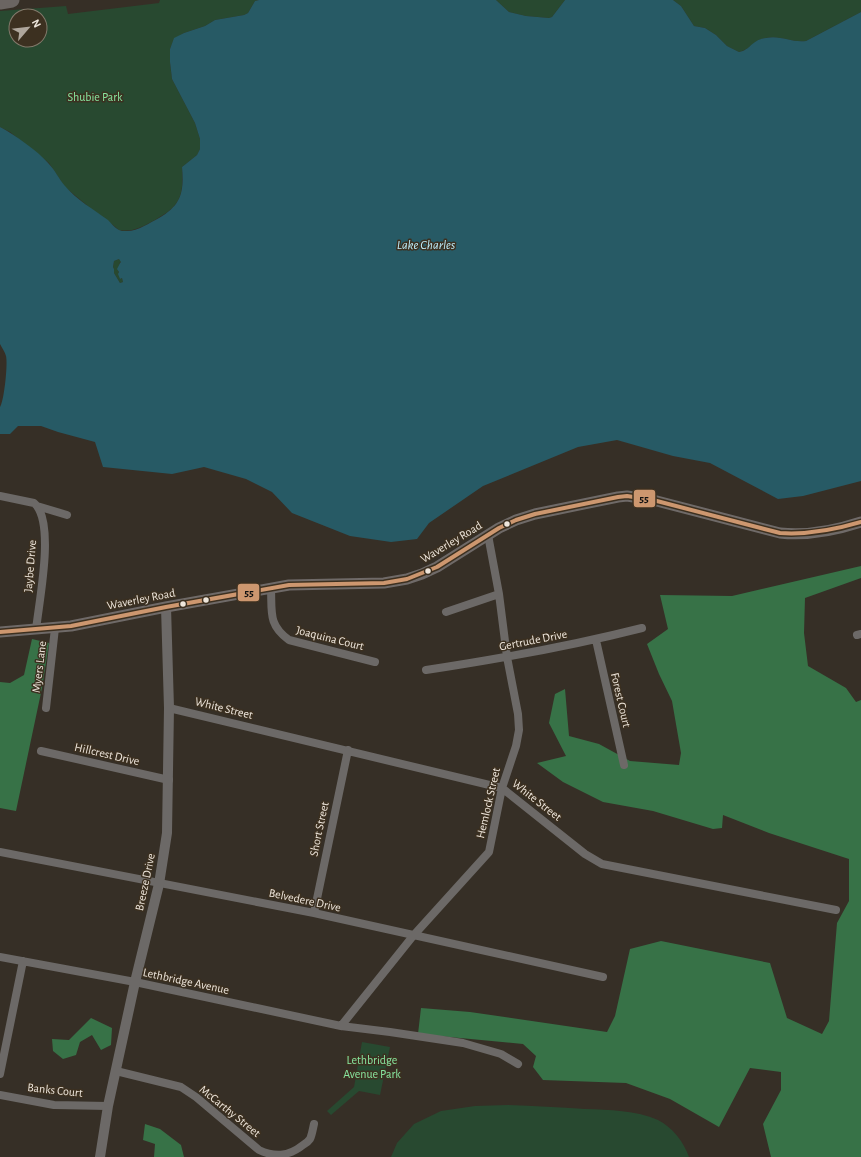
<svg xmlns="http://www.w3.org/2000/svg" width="861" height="1157" font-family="'Alegreya Sans',sans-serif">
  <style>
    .green { fill: #284930; fill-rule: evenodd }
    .forest { fill: #377247 }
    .water { fill: #275a65; fill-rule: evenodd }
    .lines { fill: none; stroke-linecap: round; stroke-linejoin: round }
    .minor { stroke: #6c6967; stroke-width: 8 }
    .tertiary { stroke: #6c6967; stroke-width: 10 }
    .secondary { stroke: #6f6a68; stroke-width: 11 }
    .motorway { stroke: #6b6562; stroke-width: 15 }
    .bus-1-casing { stroke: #3c3020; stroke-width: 7 }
    .bus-1 { stroke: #cd976f; stroke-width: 4 }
    .bus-dot { fill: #eee6dc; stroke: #3c3020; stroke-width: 1.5 }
    .labels { text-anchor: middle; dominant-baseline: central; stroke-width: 3; stroke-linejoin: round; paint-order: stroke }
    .park-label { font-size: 12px; fill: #87e6a0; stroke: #3c3020 }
    .street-label { font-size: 12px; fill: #eee6dc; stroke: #3c3020 }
    .water-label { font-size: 13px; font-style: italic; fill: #bcedfb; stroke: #3c3020 }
    .line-badge { stroke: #3c3020; stroke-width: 1.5 }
    .pale-badge-label { font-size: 11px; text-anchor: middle; font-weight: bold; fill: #111 }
  </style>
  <rect width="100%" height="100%" fill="#362f26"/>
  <path class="green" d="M160 0H259L255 1 248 13 244 15 215 20 205 26 184 33 174 39 170 49V62L172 79 195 123 200 139V149L197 155 182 167C184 199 179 207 151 222 140 228 132 232 119 230L102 216 95 212 65 187 49 163 38 154 10 132 0 127V11L66 6 68 14 159 3ZM16 16H40V40H16Z
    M496 0H565L552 17 549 18 526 16 509 12Z
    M673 0H861V12L806 41C792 43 780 35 766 38 752 40 751 50 739 52L727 46 716 35 705 28 694 26 681 6Z
    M127 258 126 261 120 262C117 271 119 272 120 279L122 278 123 282 120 283 114 273V269L113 267 114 261 119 259 122 261Z
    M362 1042 390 1047 380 1095 359 1091 331 1115 327 1111 354 1087Z
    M508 1105C534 1106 559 1107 585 1109 609 1110 636 1110 658 1120 672 1127 684 1142 689 1157H391L397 1143 414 1124 441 1111 475 1106Z"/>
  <path class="forest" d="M861 566V578L805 598 804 633 808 666 846 688 856 702 861 700V1157H771L763 1124 781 1090V1072L750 1068 719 1127 670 1099 626 1083 543 1080 533 1067 536 1056 523 1044 418 1034 421 1008 470 1012 607 1032 615 1016 630 949 661 941 770 963 787 1018 822 1034 829 1021 837 923 849 901V859L769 833 723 815 722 828 713 829 653 811 603 802 563 782 537 763 566 756 549 723 555 694 565 689 569 736 599 744 630 761 679 765 681 753 672 701 659 674 647 644 668 629 660 595 732 596Z
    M32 639 49 643 42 688 16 811 0 808V682L10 683 24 675Z
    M91 1018 112 1028 111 1045 101 1050 92 1035 80 1042 76 1055 63 1059 53 1051 52 1039 69 1040Z
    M145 1124 160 1129 181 1145 184 1157H154L155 1144 143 1140Z"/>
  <path class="water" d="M259 0H496L509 12 526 16 549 18 552 17 565 0H673L681 6 694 26 705 28 716 35 727 46 739 52C751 50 751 40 766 38 781 35 792 43 806 41L861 12V481L803 496 778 499 710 463 673 456 617 440 578 447 483 486 429 523 417 539 391 542 350 536 292 513 272 492 246 479 204 467 172 474 103 467 95 442 58 432 41 426H18L10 434H0V407C4 402 8 364 6 356 5 352 2 348 0 344V127C15 135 38 151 49 164 55 170 59 179 65 186 77 200 93 209 108 220 111 223 115 228 119 230 121 231 123 231 125 231 137 232 149 223 159 218 182 205 184 191 182 167L197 155 200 149V139L195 123 172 79 170 62V49L174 38 184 33 205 26 215 20 244 15 248 13 255 1ZM119 259 121 262 120 263 117 269 119 272 118 274 120 279 122 278 123 282 120 283 114 273V269L113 267 114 261Z"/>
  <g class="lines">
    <path class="minor" d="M0 496 34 503 37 506 67 515
      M271 588C272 612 268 625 289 640L375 662
      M446 612 499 594
      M36 630C39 601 54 529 37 506
      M857 635 861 634
      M596 640 624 765
      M426 670C499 659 571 646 642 628
      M46 708 55 628
      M169 708 502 788 585 854 602 864 836 910
      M41 751 169 780
      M0 852 314 913 603 977
      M314 913 348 750
      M0 957 135 982 341 1026 390 1032 463 1043 501 1054 518 1064
      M341 1026 413 936 489 852 502 788 516 746 519 730 518 714 507 657 499 594 488 535
      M116 1071 181 1087 196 1097 259 1150C274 1157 288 1157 303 1145 305 1144 308 1142 310 1139 312 1135 313 1128 314 1124
      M0 1074 23 961
      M0 1095 54 1105 108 1106"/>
    <path class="tertiary" d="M100 1157 108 1106 135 982 159 884 167 833 169 708 166 607"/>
    <path class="secondary" d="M0 632 71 626 166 607 289 585 384 583 407 579 422 574 437 567 499 528 516 520 535 514 618 497 627 496 653 500 780 533C808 536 834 531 861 522"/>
    <path class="motorway" d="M0 2 12 0"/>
    <defs>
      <path id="bus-1" d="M0 632 71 626 166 607 289 585 384 583 407 579 437 567 499 528 516 520 535 514 618 497 627 496 653 500 780 533C808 535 834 530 861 522"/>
    </defs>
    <use href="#bus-1" class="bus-1-casing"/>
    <use href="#bus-1" class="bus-1"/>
  </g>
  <g class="bus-dot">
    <circle cx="507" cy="524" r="3.5"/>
    <circle cx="428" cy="571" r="3.5"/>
    <circle cx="206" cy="600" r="3.5"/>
    <circle cx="183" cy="604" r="3.5"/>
  </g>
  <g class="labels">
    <g class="park-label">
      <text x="95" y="97">Shubie Park</text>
      <text x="372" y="1060">Lethbridge<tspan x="372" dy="14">Avenue Park</tspan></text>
    </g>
    <g class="street-label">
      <text transform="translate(451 542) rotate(-31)">Waverley Road</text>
      <text transform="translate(30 566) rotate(-85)">Jaybe Drive</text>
      <text transform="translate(141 599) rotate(-11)">Waverley Road</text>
      <text transform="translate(330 638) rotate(14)">Joaquina Court</text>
      <text transform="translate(533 640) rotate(-11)">Gertrude Drive</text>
      <text transform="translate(39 667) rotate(-83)">Myers Lane</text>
      <text transform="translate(621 700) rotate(77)">Forest Court</text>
      <text transform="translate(224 708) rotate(14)">White Street</text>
      <text transform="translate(107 754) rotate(13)">Hillcrest Drive</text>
      <text transform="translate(537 800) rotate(38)">White Street</text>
      <text transform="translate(488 803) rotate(-77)">Hemlock Street</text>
      <text transform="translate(319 829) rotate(-78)">Short Street</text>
      <text transform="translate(145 882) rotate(-78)">Breeze Drive</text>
      <text transform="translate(305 900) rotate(12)">Belvedere Drive</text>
      <text transform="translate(186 981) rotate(12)">Lethbridge Avenue</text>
      <text transform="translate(55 1090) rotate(6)">Banks Court</text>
      <text transform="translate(230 1111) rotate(39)">McCarthy Street</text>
    </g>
    <g class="water-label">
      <text x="426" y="245">Lake Charles</text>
    </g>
  </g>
  <g class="line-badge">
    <rect x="633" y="489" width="23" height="19" rx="4" fill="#cd976f"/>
    <rect x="237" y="583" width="23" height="19" rx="4" fill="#cd976f"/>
  </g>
  <g class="pale-badge-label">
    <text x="644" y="502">55</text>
    <text x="249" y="596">55</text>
  </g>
  <g transform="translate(28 28) rotate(62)"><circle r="19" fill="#3c3020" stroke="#83796b"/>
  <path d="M0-3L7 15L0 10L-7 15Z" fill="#aea69c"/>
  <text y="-6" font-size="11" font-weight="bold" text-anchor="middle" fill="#eee6dc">N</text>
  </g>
</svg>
